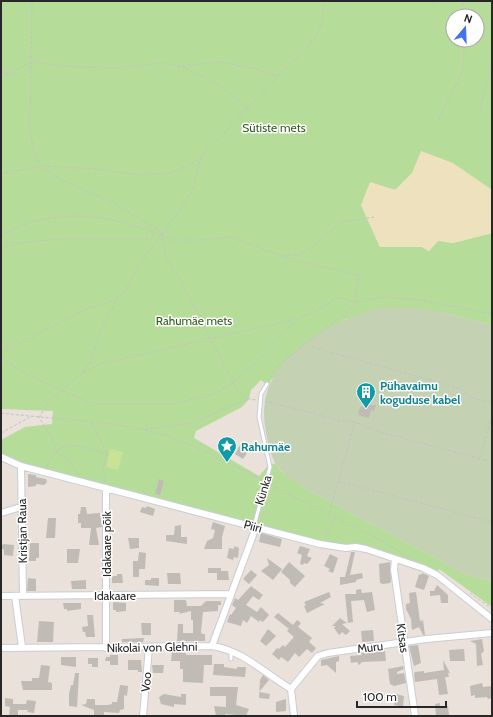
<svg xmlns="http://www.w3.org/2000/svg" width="493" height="717" font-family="Cabin,sans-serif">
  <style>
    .green { fill: #b6dc99; fill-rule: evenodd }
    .sand { fill: #ede1be }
    .cemetery { fill: #c4d1b2 }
    .pitch { fill: #c9e396 }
    .building { fill: #c1bbb6 }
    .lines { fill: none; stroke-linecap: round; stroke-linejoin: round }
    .lane-casing { stroke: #c8cdd8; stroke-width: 5 }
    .street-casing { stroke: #c8cdd8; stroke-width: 8 }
    .path { stroke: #c3c3c3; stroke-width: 1; stroke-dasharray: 3 2; stroke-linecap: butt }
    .lane { stroke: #fff; stroke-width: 3 }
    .street { stroke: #fff; stroke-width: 6 }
    .labels { text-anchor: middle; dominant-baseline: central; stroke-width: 3; stroke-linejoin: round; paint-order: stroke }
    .park-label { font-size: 12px; fill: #305d1e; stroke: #fff }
    .culture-label { font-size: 12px; font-weight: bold; fill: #0d838f; stroke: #fff; text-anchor: start }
    .street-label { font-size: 12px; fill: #272727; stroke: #fff }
  </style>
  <rect width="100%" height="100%" fill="#e9e1da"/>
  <path class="green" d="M1 1H492V190L476 179 412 173 395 190 361 205 380 247H422L429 251 438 240 453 243 492 233V325L442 312 346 319 304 345 271 380 269 386 261 380 251 390 249 399 242 407 196 431 194 438 259 476 267 467 275 463 281 471 304 488 467 575 492 581V607L439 569 437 575 366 549 346 548 106 488 1 457V440L25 427 52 424 53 411 1 409ZM453 16H477V40H453Z"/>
  <path class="sand" d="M421 151 453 163 492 190V233L453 243 438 241 429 251 422 247H380L361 205 370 182 396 190 412 173Z"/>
  <path class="cemetery" d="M406 307 442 312 492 325V581L467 575 304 488C296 482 288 478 282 471 271 462 267 440 265 426 263 413 264 395 271 382 286 350 336 320 369 311 381 307 394 308 406 307Z"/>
  <path class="pitch" d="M110 449 123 452 118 470 106 467Z"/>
  <path class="building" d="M368 405H376L374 411 371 410 369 418 358 415 360 407Z
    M240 445 246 448 244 451 247 453 243 459 235 454Z
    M28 474 36 475V477L46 479 47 482 44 485 36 484V486L28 487Z
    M159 479 164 481 160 495 155 494Z
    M147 506 155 509 153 516 140 512 142 507 146 508Z
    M81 507H86L87 514 100 513 102 527 96 528 99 545H89L91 528H81V523H78V514H80Z
    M48 518H56L55 538H46Z
    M213 522 225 526 222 537V549H204L207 541 213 538 215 530 211 529Z
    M181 525V537H187V544L166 541V535H174L175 526Z
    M261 533 282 539 280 547 259 542Z
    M128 538H139V548L130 549Z
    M31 543H39V558H36V561H29L30 544Z
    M3 544 14 545 13 556 4 555V550L1 548Z
    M234 546 239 548 238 558 234 557 233 560 227 558 229 548 234 549Z
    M300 546 310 549 307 556 312 558 307 564 304 563 303 565 300 564 302 555 297 553Z
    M67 549H80L78 563H67Z
    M139 552 146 553 145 569H139V577H133V561H138Z
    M351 552H355L350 575 362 573 363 578 356 580V582L340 585V577H345Z
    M330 554 338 558 333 573 328 571 330 569 324 566Z
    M267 558 282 569 273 580 261 571 269 565Z
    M289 562 305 576 295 587 290 583V580L281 572Z
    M390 562 391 581 390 583 383 584 380 583 379 564Z
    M208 568H221V571H228L229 580H217V573H208Z
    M251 570 257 575 249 584 243 579Z
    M167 573H180L181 584H168Z
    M422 573 429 576 424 590 415 587 419 574 421 575Z
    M117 574H122L123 583H112V576H117Z
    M28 578 36 579V591H27Z
    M151 578H159V586L145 585V580H151Z
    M86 580V589H72L71 581Z
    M437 585 448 595V603H441L440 595 430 596V591H434Z
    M251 586 263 595 259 600 253 596 246 605 257 612 261 607 269 615 263 622 260 620 259 622 251 616 247 623 243 620 241 626 227 622 230 614 231 615 236 608 232 605 235 598 238 600Z
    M361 589 362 593 372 592 375 610 367 612 364 600 351 601 353 622 348 623 345 594H356V590Z
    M329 592 331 597 320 603 325 604 307 613 304 606 306 605 304 602Z
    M416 592 420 621 423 620 425 635H423L419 627 412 630 411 619 406 609V604L410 603 409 593Z
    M174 600H186L187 606H201L206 601H221V605H218V611L203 612 201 632 202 634H205V641H177L178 624H183V633H193V620H191V611L179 614 180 612H174Z
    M113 602 126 603V611L116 612V610H113Z
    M63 603H81V609L67 611V609H64Z
    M278 613 293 625 297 620 301 623 298 627 312 638 309 642 316 648 312 653 307 649 299 657 295 653 288 662 281 657 279 660 272 654 277 648 279 649 283 645 285 647 294 637 287 631 289 629 274 617Z
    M87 615H93L95 637H86L85 632H83L82 627 88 626Z
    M340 618 347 623 342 624 350 631 346 635 342 632 339 635 334 628 336 626H332Z
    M39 621 54 622 53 642H37Z
    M141 623H151V635H142Z
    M268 629 276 636 266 646 260 641Z
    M373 630 374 641 362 642 361 631Z
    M144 638 143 642H122V639Z
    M482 639 484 651 481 654 483 665 477 666 476 644 470 641Z
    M418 645 421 663 414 666 409 646Z
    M464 649 465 661H450L449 650Z
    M172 651 186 653V655H212V665H204L203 683 183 682V669H180V661H171Z
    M385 651 386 661 362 662 359 665 357 662 351 663 350 656 362 655 361 653Z
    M110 655H118V665H110V661H105L106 657H110Z
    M339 656V661L336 662V673L327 665 321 666V660Z
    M61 657H76V667L61 665Z
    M88 658H98V667H92V664H88Z
    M128 660H141L142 672H138V670H128Z
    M443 660 450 673H448L449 677H445L448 694 439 695 437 679 415 682 414 674 415 672 424 671V673L444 670Z
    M214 664H224V667L237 669V667H246L245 677 213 675Z
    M41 665 50 666 48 682 52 683V690H23L21 681H32V678H39Z
    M152 665H164L163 673H153Z
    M403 666 404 669 397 672V674L404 673 406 683 394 686 390 684 388 669Z
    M75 673H79L77 707 69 706V694L71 685H73Z
    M263 675 269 680 259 692 270 694 269 699 259 698 260 680Z
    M482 683 483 687 492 686V698L488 699 487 697 475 698V695L471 696 470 686Z
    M120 685 128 686 127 696 124 695V709L120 710 119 713 104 712V716H94V710L81 705 86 704 87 699H95V705H108L112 704V702H117Z
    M210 687H238L236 705 249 709 246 716 225 714V716H216L214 706 226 707V696H210Z
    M164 694 181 697V694H186V705L174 704V707L161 704 159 697Z
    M396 694 404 696 403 707 394 705Z
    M5 698 13 699V704H26L27 700 36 701 34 713 27 712 28 710H18V716H9L10 707 5 706Z
    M286 699V711L276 712V702Z
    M440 703V706H448L449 715 436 716 435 704Z"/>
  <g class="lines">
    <defs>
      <path id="lane" d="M254 526 270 467 259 417 261 394 267 384
        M231 659V652"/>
      <path id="street" d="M1 457 21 466 320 544 346 548 356 547 366 549 423 568 437 575 492 619
        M21 466 23 596
        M1 513 21 507
        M395 559 394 570 415 716
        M1 596 230 594
        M15 596 22 647
        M212 646 256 527
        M1 648 212 646C244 651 264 673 291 689
        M106 648V488
        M143 716 149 647
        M294 716 291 689 318 656 328 653 426 639 492 633"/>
    </defs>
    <use href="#lane" class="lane-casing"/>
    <use href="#street" class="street-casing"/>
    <path class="path" d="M32 1 30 129 34 152 41 166 59 179 112 202 162 233 166 259 180 279 238 392 249 399 256 400
      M433 4 434 1
      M462 16 464 1
      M182 66C189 71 196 74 204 77 221 85 234 95 247 109
      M1 73H11L31 62 77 67 122 68 157 63 182 66 219 62 252 68 278 76
      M1 78 10 73
      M480 108 492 62
      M439 120C444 105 453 92 460 78 465 67 464 52 463 40
      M43 166 95 169 142 175 170 173 187 166 201 157 316 37 322 22 325 1
      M1 174 40 166
      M1 235C12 230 24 224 35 221 72 212 106 216 141 228 152 232 160 232 169 240H203L230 237 293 260 359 275 355 302 347 312 277 366 269 380
      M1 247C50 235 101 240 151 239L154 232
      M283 256 300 254 321 240 341 222 375 217
      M312 347 462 389 470 397 492 403
      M1 353 89 308 116 300
      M1 358 28 375 92 404H173L216 393 233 383 251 367 295 321
      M83 372 104 363 296 319 315 312 338 297 355 302 384 297 420 300 492 314
      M265 401 342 421 355 422 377 431 492 462
      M1 413C50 419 102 420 150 431 190 441 226 462 262 480
      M92 423 107 454 103 468 105 482
      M145 429 192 423 248 399
      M1 433 30 417
      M480 458 492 415
      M47 467C49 463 52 454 56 451 71 440 92 450 107 454
      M78 474 69 460 56 451 52 437 39 418 47 403 83 372 91 361 102 328 117 299 125 292 138 266 186 202 193 189 201 157
      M338 481 492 522
      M270 485 377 538 409 557
      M329 513 355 422
      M325 538 335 518
      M470 593 492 609"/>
    <use href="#lane" class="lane"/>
    <use href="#street" class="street"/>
  </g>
  <defs>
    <symbol id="building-pin" viewBox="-11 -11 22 30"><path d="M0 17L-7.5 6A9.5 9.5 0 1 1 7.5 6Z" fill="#0f9aa8" stroke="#fff"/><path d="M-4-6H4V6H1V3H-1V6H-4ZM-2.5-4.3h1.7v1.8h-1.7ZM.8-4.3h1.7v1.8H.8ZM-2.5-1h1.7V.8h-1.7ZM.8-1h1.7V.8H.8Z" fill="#fff"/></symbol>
    <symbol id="sight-pin" viewBox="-11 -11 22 30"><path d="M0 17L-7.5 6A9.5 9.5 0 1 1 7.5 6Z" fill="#0f9aa8" stroke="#fff"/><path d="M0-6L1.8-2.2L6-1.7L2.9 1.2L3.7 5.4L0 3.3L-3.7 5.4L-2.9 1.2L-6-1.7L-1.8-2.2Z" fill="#fff"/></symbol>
  </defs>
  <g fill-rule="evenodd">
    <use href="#building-pin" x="355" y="381" width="22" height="30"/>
    <use href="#sight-pin" x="216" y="435" width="22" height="30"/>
  </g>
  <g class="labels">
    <g class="park-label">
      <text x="274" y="127">Sütiste mets</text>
      <text x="194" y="320">Rahumäe mets</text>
    </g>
    <g class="culture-label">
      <text x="380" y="385">Pühavaimu<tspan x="380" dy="14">koguduse kabel</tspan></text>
      <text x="241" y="446">Rahumäe</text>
    </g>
    <g class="street-label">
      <text transform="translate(263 490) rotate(-73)">Künka</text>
      <text transform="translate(253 526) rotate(15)">Piiri</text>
      <text transform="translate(22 531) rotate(-91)">Kristjan Raua</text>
      <text transform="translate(106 544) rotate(-90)">Idakaare põik</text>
      <text x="115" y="595">Idakaare</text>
      <text transform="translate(403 638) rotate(82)">Kitsas</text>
      <text transform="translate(152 647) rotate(-1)">Nikolai von Glehni</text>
      <text transform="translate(370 647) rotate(-7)">Muru</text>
      <text transform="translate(146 682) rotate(-85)">Voo</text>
    </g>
  </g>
  <rect width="493" height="717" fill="none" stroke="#272727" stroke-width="4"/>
  <g transform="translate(465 28) rotate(19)"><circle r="19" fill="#ffffff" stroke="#a9a9a9"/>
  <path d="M0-3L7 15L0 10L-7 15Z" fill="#4471ec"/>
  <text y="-6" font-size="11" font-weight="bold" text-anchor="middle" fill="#272727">N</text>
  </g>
  <path d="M357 701v6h89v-6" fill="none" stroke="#272727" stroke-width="2"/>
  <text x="363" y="701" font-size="12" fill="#272727" stroke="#ffffff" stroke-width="3" paint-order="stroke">100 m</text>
</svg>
